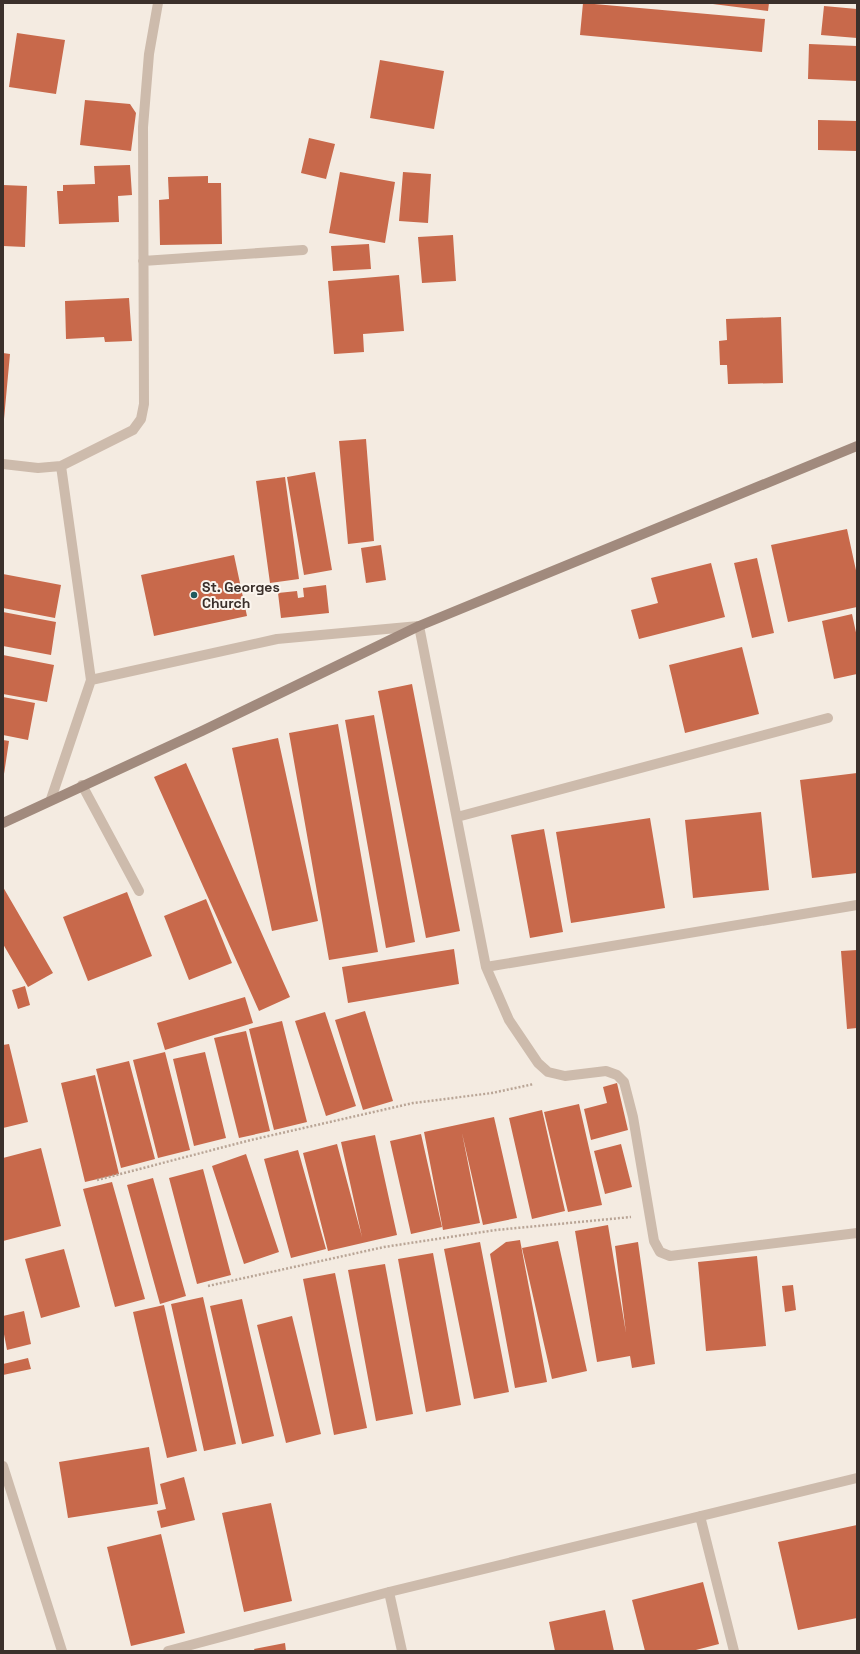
<svg xmlns="http://www.w3.org/2000/svg" width="860" height="1654" font-family="'Space Grotesk',sans-serif">
  <style>
    .building { fill: #c8694b }
    .lines { fill: none; stroke-linecap: round; stroke-linejoin: round }
    .path { stroke: #b9a596; stroke-width: 2.5; stroke-dasharray: 2 2; stroke-linecap: butt }
    .minor { stroke: #cdbbac; stroke-width: 10 }
    .secondary { stroke: #a18a7d; stroke-width: 10 }
    .poi-dot { fill: #1f5a5e; stroke: #fbf5ee; stroke-width: 1.5 }
    .labels { text-anchor: middle; dominant-baseline: central; stroke-width: 4; stroke-linejoin: round; paint-order: stroke }
    .poi-label { font-size: 14px; font-weight: bold; fill: #3b302b; stroke: #fbf5ee; text-anchor: start }
  </style>
  <rect width="100%" height="100%" fill="#f4ebe1"/>
  <path class="building" d="M583 3 765 19 762 52 580 35Z
    M705 3H769L768 11Z
    M824 6 857 9V38L821 35Z
    M17 33 65 40 56 94 9 87Z
    M809 44 857 46V81L808 79Z
    M380 60 444 71 434 129 370 118Z
    M85 100 130 104 136 113 131 151 80 145Z
    M818 120 857 121V151L818 150Z
    M309 138 335 144 326 179 301 173Z
    M130 165 132 195 118 196 119 222 59 224 57 191H63V185L95 184 94 166Z
    M340 172 395 182 385 243 329 233Z
    M403 172 431 174 428 223 399 221Z
    M208 176V183H221L222 244 160 245 159 200 169 199 168 177Z
    M3 185 27 186 25 247 3 246Z
    M453 235 456 281 422 283 418 237Z
    M369 244 371 269 333 271 331 246Z
    M399 275 404 331 363 334 364 352 334 354 328 281Z
    M129 298 132 341 105 342 104 337 66 339 65 301Z
    M781 317 783 383 728 384 727 365H720L719 341 727 340 726 319Z
    M3 353 10 354 4 419H3Z
    M366 439 374 541 348 544 339 441Z
    M315 472 332 570 304 575 287 477Z
    M285 477 299 579 270 583 256 481Z
    M847 529 857 575V607L788 622 771 545Z
    M381 545 386 580 366 583 361 548Z
    M234 555 247 616 154 636 141 575Z
    M757 558 774 633 752 638 734 563Z
    M711 563 725 617 639 639 631 610 658 603 651 578Z
    M3 574 61 585 55 618 3 608Z
    M326 585 329 613 281 618 278 593 297 591 298 598 304 597 303 588Z
    M3 612 56 622 51 655 3 646Z
    M852 614 857 637V674L834 679 822 621Z
    M742 647 759 714 685 733 669 665Z
    M3 655 54 665 47 702 3 694Z
    M412 684 460 931 426 938 378 691Z
    M3 697 35 703 28 740 3 735Z
    M374 715 415 942 386 948 345 720Z
    M338 724 378 952 329 960 289 733Z
    M278 738 318 921 272 931 232 748Z
    M3 740 9 741 4 774H3Z
    M186 763 290 997 259 1011 154 777Z
    M857 773V873L812 878 800 780Z
    M761 812 769 890 693 898 685 820Z
    M650 818 665 908 571 923 556 832Z
    M544 829 563 932 530 938 511 835Z
    M3 887 53 973 28 987 3 944Z
    M127 892 152 956 88 981 63 917Z
    M206 899 232 963 189 980 164 916Z
    M454 949 459 984 348 1003 342 967Z
    M857 950V1028L847 1029 841 951Z
    M25 986 30 1005 18 1009 12 990Z
    M245 997 253 1023 165 1050 157 1023Z
    M365 1011 393 1101 363 1110 335 1020Z
    M325 1012 356 1106 326 1116 295 1021Z
    M282 1021 307 1122 274 1130 249 1029Z
    M246 1031 270 1131 239 1138 214 1038Z
    M9 1044 28 1122 3 1128V1045Z
    M165 1052 190 1150 158 1158 133 1060Z
    M205 1052 226 1138 194 1146 173 1059Z
    M129 1061 155 1159 121 1168 96 1069Z
    M95 1075 119 1174 85 1182 61 1083Z
    M617 1083 628 1130 591 1140 584 1109 607 1103 603 1087Z
    M579 1104 602 1205 568 1212 544 1112Z
    M542 1110 565 1211 532 1219 509 1118Z
    M494 1117 517 1218 483 1225 462 1133 480 1223 443 1230 424 1132Z
    M421 1134 442 1227 411 1234 390 1141Z
    M375 1135 397 1235 328 1251 303 1153 337 1144 362 1237 341 1142Z
    M621 1144 632 1187 605 1194 594 1151Z
    M41 1148 61 1226 3 1241V1158Z
    M298 1150 326 1249 291 1258 264 1159Z
    M246 1154 279 1252 244 1264 212 1166Z
    M203 1169 231 1275 197 1284 169 1178Z
    M153 1178 186 1296 160 1304 127 1185Z
    M112 1182 145 1299 115 1307 83 1189Z
    M608 1225 626 1333 615 1246 638 1242 655 1364 632 1368 630 1356 597 1362 575 1231Z
    M520 1240 547 1382 515 1388 490 1254 506 1242Z
    M558 1241 587 1371 552 1379 522 1248Z
    M480 1242 509 1392 474 1399 444 1249Z
    M64 1249 80 1307 41 1318 25 1259Z
    M433 1253 461 1405 426 1412 398 1259Z
    M757 1256 766 1346 706 1351 698 1262Z
    M385 1264 413 1414 376 1421 348 1270Z
    M335 1273 367 1428 334 1435 303 1279Z
    M793 1285 796 1310 785 1312 782 1286Z
    M203 1297 236 1444 204 1451 171 1304Z
    M242 1299 274 1436 242 1444 210 1306Z
    M164 1305 197 1451 167 1458 133 1312Z
    M24 1311 31 1344 7 1350 3 1329V1316Z
    M292 1316 321 1434 286 1443 257 1325Z
    M28 1358 31 1369 3 1375V1364Z
    M149 1447 158 1504 68 1518 59 1462Z
    M184 1477 195 1520 161 1528 157 1511 166 1509 160 1484Z
    M271 1503 292 1601 244 1612 222 1513Z
    M857 1525V1618L798 1630 778 1542Z
    M161 1534 185 1633 131 1646 107 1547Z
    M703 1582 719 1644 692 1651H645L632 1600Z
    M605 1610 614 1651H555L549 1622Z
    M285 1643 286 1651H255L254 1649Z"/>
  <g class="lines">
    <path class="path" d="M97 1180 251 1140 413 1103 492 1093 534 1084
      M208 1286 384 1247 496 1230 631 1217"/>
    <path class="minor" d="M143 261 303 250
      M3 464 38 468 61 466 91 680 51 799
      M61 466 133 430 141 419 144 404 143 127 149 54 158 3
      M91 680 277 639 419 626 486 967 509 1020 538 1063 548 1072 565 1076 606 1071 617 1075 624 1082 633 1117 654 1241 660 1252 670 1256 857 1233
      M82 785 139 891
      M457 817 828 718
      M486 967 857 905
      M3 1466 62 1651
      M700 1516 734 1651
      M389 1592 402 1651
      M168 1651 389 1592 857 1478"/>
    <path class="secondary" d="M3 823 202 731 419 626 857 446"/>
  </g>
  <circle class="poi-dot" cx="194" cy="595" r="4"/>
  <g class="labels">
    <g class="poi-label">
      <text x="202" y="587">St. Georges<tspan x="202" dy="16">Church</tspan></text>
    </g>
  </g>
  <rect width="860" height="1654" fill="none" stroke="#3b302b" stroke-width="8"/>
</svg>
